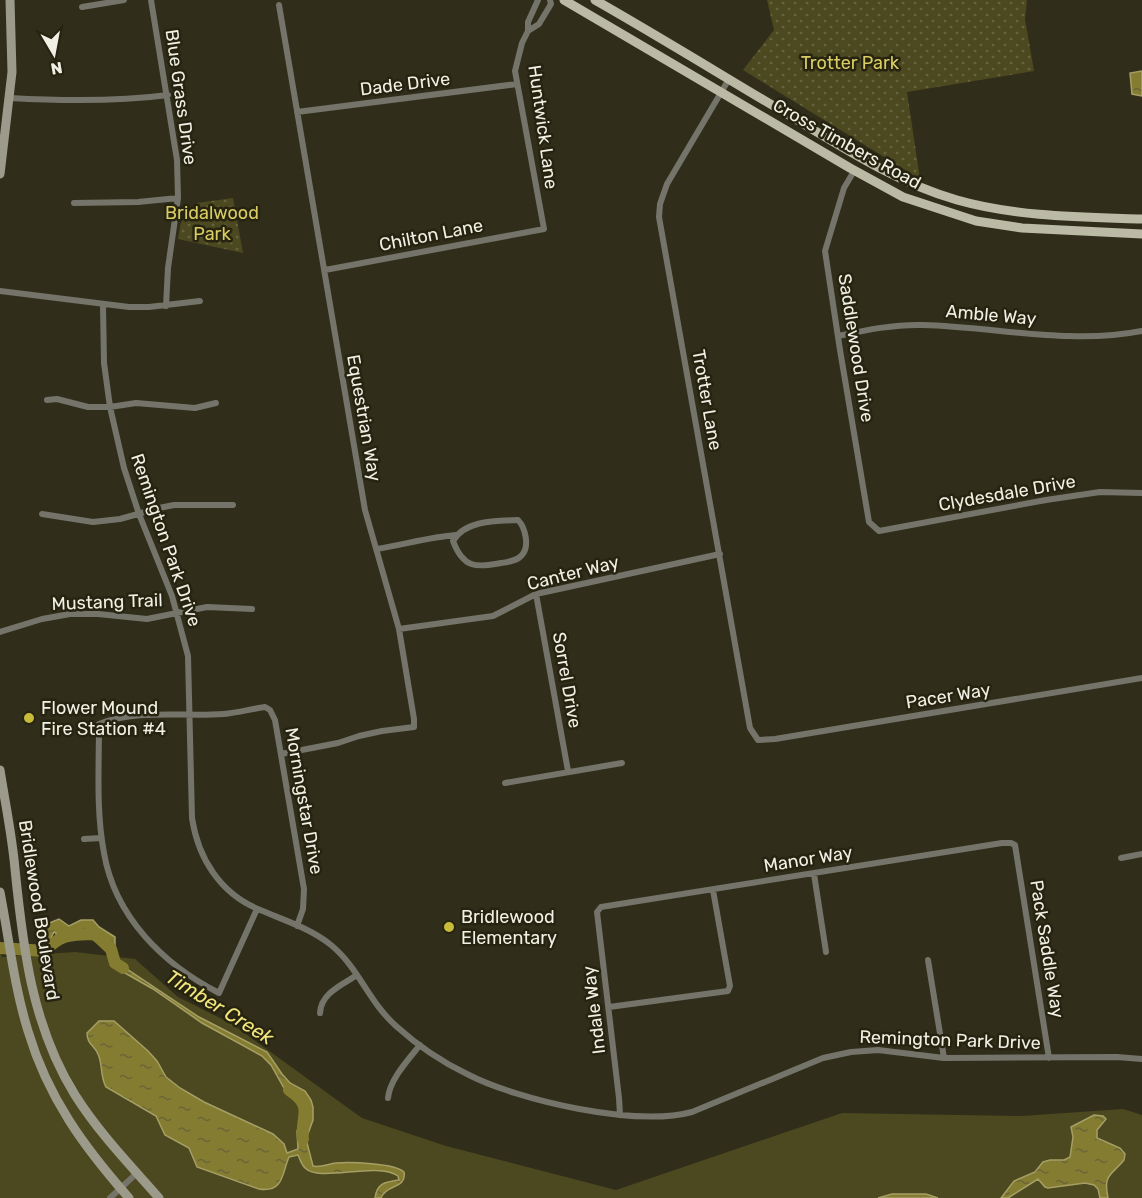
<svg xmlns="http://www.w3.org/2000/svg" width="1142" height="1198" font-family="Rubik,sans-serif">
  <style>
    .green { fill: #4c481f }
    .park { fill: url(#park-dots) }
    .water { fill: url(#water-ripples); stroke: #a59f66; stroke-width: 1.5 }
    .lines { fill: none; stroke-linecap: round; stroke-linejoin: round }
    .river { stroke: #847c30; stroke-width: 12 }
    .minor { stroke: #74746a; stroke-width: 6 }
    .secondary { stroke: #9c9b8b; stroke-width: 9 }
    .primary { stroke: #bbbaa5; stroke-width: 9 }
    .poi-dot { fill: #c9bb3a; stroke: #262411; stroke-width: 2 }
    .labels { text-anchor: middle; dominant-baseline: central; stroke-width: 5; stroke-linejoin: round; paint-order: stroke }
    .park-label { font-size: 18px; fill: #d8cc63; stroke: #262411 }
    .street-label { font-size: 18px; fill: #f1f0e4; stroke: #262411 }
    .poi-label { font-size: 18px; fill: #f1f0e4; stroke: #262411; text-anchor: start }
    .water-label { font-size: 20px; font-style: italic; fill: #f2e67d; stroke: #262411 }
  </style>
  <defs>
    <pattern id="park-dots" width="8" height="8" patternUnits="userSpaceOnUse" patternTransform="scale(1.5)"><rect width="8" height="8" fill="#4c481f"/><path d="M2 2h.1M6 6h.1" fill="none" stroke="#66633f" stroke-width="1.8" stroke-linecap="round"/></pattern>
    <pattern id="water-ripples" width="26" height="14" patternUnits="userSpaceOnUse" patternTransform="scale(1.5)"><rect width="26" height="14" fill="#847c30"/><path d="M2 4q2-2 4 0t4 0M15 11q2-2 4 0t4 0" fill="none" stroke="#696539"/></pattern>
  </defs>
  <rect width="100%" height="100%" fill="#302e1a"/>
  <path class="green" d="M0 946 2 957 75 952 135 959 178 997 232 1024 362 1118 446 1146 616 1190 842 1113 1022 1116 1123 1109 1142 1115V1198H0Z"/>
  <path class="park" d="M767 0H1027L1025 19 1034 71 907 92 920 179 743 70 774 30Z
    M233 198 243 253 178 239 181 222 194 210 197 203Z"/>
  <path class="water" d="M1142 71V96L1132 94 1130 73Z
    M59 919 69 926 81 920H93L99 927 115 937V954L118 963 199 1017 267 1052 282 1074 290 1083 305 1091 311 1100 313 1107V1120L306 1139 313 1166C320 1168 328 1164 336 1163 350 1162 395 1163 404 1172 407 1189 386 1184 381 1198H375C377 1183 385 1182 399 1180L398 1176C376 1161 320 1183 305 1168 301 1164 300 1159 298 1155L289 1157C282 1173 284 1193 259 1189L197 1167 189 1148 165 1135 156 1116 106 1087C100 1077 103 1065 98 1054 94 1045 87 1044 87 1033L99 1021H114L148 1051 157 1061 166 1077 180 1088 204 1102 273 1134 284 1144 287 1153 298 1149 297 1131 307 1117 306 1107 302 1099 285 1090 271 1065 262 1056 202 1023 153 989 116 968 114 963 113 951 88 937 84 931 78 930 71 934 72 938C68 941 59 943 56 939V933L54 932 49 942 43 941 42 926Z
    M1094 1115 1103 1116 1106 1119 1097 1130V1138L1120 1148 1125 1154 1124 1160C1111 1176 1103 1174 1108 1198H1100L1098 1189 1094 1185 1085 1183 1048 1188 1045 1187 1038 1179 1008 1198H1001L1014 1181 1035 1172 1043 1162 1050 1160H1064L1070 1157 1073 1137 1071 1127Z
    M892 1194H926L938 1198H878Z"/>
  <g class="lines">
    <path class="river" d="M0 948 45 951C62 933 71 935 95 934L111 949 115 963 123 968
      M289 1090C315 1107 300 1115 303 1139"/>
    <path class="minor" d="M151 0 177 160 178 198 168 268 166 306
      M279 5 365 510 399 629 414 719V727L382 731 359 736 338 743 281 754
      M82 7 124 0
      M528 31 539 24 551 4 550 0
      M729 79 667 184 660 204 659 217 750 728 758 740 775 739 1142 678
      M10 98C63 101 115 102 168 95
      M297 112 517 84
      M854 171 844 188 825 251 840 350 869 522 879 531 1046 500 1100 492 1142 493
      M74 203 138 202 178 198
      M325 270 544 229 515 71 522 43 528 31V22L538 0
      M0 291 129 307H149L200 301
      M103 305 104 363 110 407 124 468 139 514 172 596 188 656 192 818C198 858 220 893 258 909 283 920 310 928 331 945 359 968 368 1001 396 1026 417 1045 442 1062 467 1074 519 1101 636 1127 692 1112L823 1058 851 1052 878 1050 944 1058 1117 1057 1142 1059
      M838 336C866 330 895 324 923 325 995 327 1070 345 1142 331
      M47 400 57 399 88 407H110L136 403 195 408 216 403
      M42 514 93 522 120 519 159 508 174 505H233
      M518 520C525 527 530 546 522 555 517 561 508 562 501 563 476 568 463 568 453 541 465 520 496 521 518 520Z
      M376 549C403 545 429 537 456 535
      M536 594 568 771
      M399 629 493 616 536 594 720 554
      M0 632 42 619 70 614H98L147 619 207 607 252 609
      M505 783 622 763
      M84 839 101 838
      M1121 858 1142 854
      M814 874 826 952
      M257 909 219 993C163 964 115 917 104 853 96 811 99 767 99 724 137 709 183 717 224 714 237 713 251 709 265 707L270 710 275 720 304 889 303 909 297 926
      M928 960 944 1058
      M609 1007 728 991 730 986 713 890
      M320 1013C321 993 342 985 357 975
      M388 1098C390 1079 408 1060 420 1045
      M620 1115 619 1098 597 912 601 907 1002 843H1011L1015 845 1049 1058
      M110 1198 137 1173"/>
    <path class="secondary" d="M0 174 12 72 10 0
      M0 770C5 802 12 835 15 869 23 948 32 1026 75 1095 99 1133 130 1165 159 1198
      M0 892C9 938 14 986 28 1031 48 1098 84 1147 129 1198"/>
    <path class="primary" d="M564 0 850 168 903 197 976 221 1022 228 1142 234
      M595 0C660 37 723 76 787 114 842 147 895 182 957 200 1017 217 1081 217 1142 219"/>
  </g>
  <g class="poi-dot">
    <circle cx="29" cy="718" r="6"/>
    <circle cx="449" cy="927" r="6"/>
  </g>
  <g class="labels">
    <g class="park-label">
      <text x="850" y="63">Trotter Park</text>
      <text x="212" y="213">Bridalwood<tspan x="212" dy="21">Park</tspan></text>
    </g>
    <g class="street-label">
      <text transform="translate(405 84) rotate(-7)">Dade Drive</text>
      <text transform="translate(181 97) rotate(82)">Blue Grass Drive</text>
      <text transform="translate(543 127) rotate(82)">Huntwick Lane</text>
      <text transform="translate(847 144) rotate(29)">Cross Timbers Road</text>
      <text transform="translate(431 235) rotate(-11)">Chilton Lane</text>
      <text transform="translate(991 315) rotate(5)">Amble Way</text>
      <text transform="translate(856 348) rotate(81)">Saddlewood Drive</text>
      <text transform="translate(707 400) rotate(80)">Trotter Lane</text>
      <text transform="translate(364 418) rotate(80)">Equestrian Way</text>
      <text transform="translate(1007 493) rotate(-10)">Clydesdale Drive</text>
      <text transform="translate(166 540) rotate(71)">Remington Park Drive</text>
      <text transform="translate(573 573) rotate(-14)">Canter Way</text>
      <text transform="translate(107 602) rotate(-2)">Mustang Trail</text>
      <text transform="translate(567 680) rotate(80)">Sorrel Drive</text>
      <text transform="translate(948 696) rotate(-9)">Pacer Way</text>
      <text transform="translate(304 801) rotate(80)">Morningstar Drive</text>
      <text transform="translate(808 859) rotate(-9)">Manor Way</text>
      <text transform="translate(39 910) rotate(81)">Bridlewood Boulevard</text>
      <text transform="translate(1047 949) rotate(81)">Pack Saddle Way</text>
      <text transform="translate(594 1010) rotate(-97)">Indale Way</text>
      <text transform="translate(950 1040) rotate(2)">Remington Park Drive</text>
    </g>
    <g class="poi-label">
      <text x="41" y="708">Flower Mound<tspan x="41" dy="21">Fire Station #4</tspan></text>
      <text x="461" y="917">Bridlewood<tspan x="461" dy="21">Elementary</tspan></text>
    </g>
    <g class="water-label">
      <text transform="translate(220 1007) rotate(32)">Timber Creek</text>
    </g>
  </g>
  <g transform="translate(54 54) rotate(170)" stroke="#262411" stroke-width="4.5" paint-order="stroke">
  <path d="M0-4.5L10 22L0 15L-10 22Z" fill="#f1f0e4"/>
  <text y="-9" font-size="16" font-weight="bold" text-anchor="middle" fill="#f1f0e4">N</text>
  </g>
</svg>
